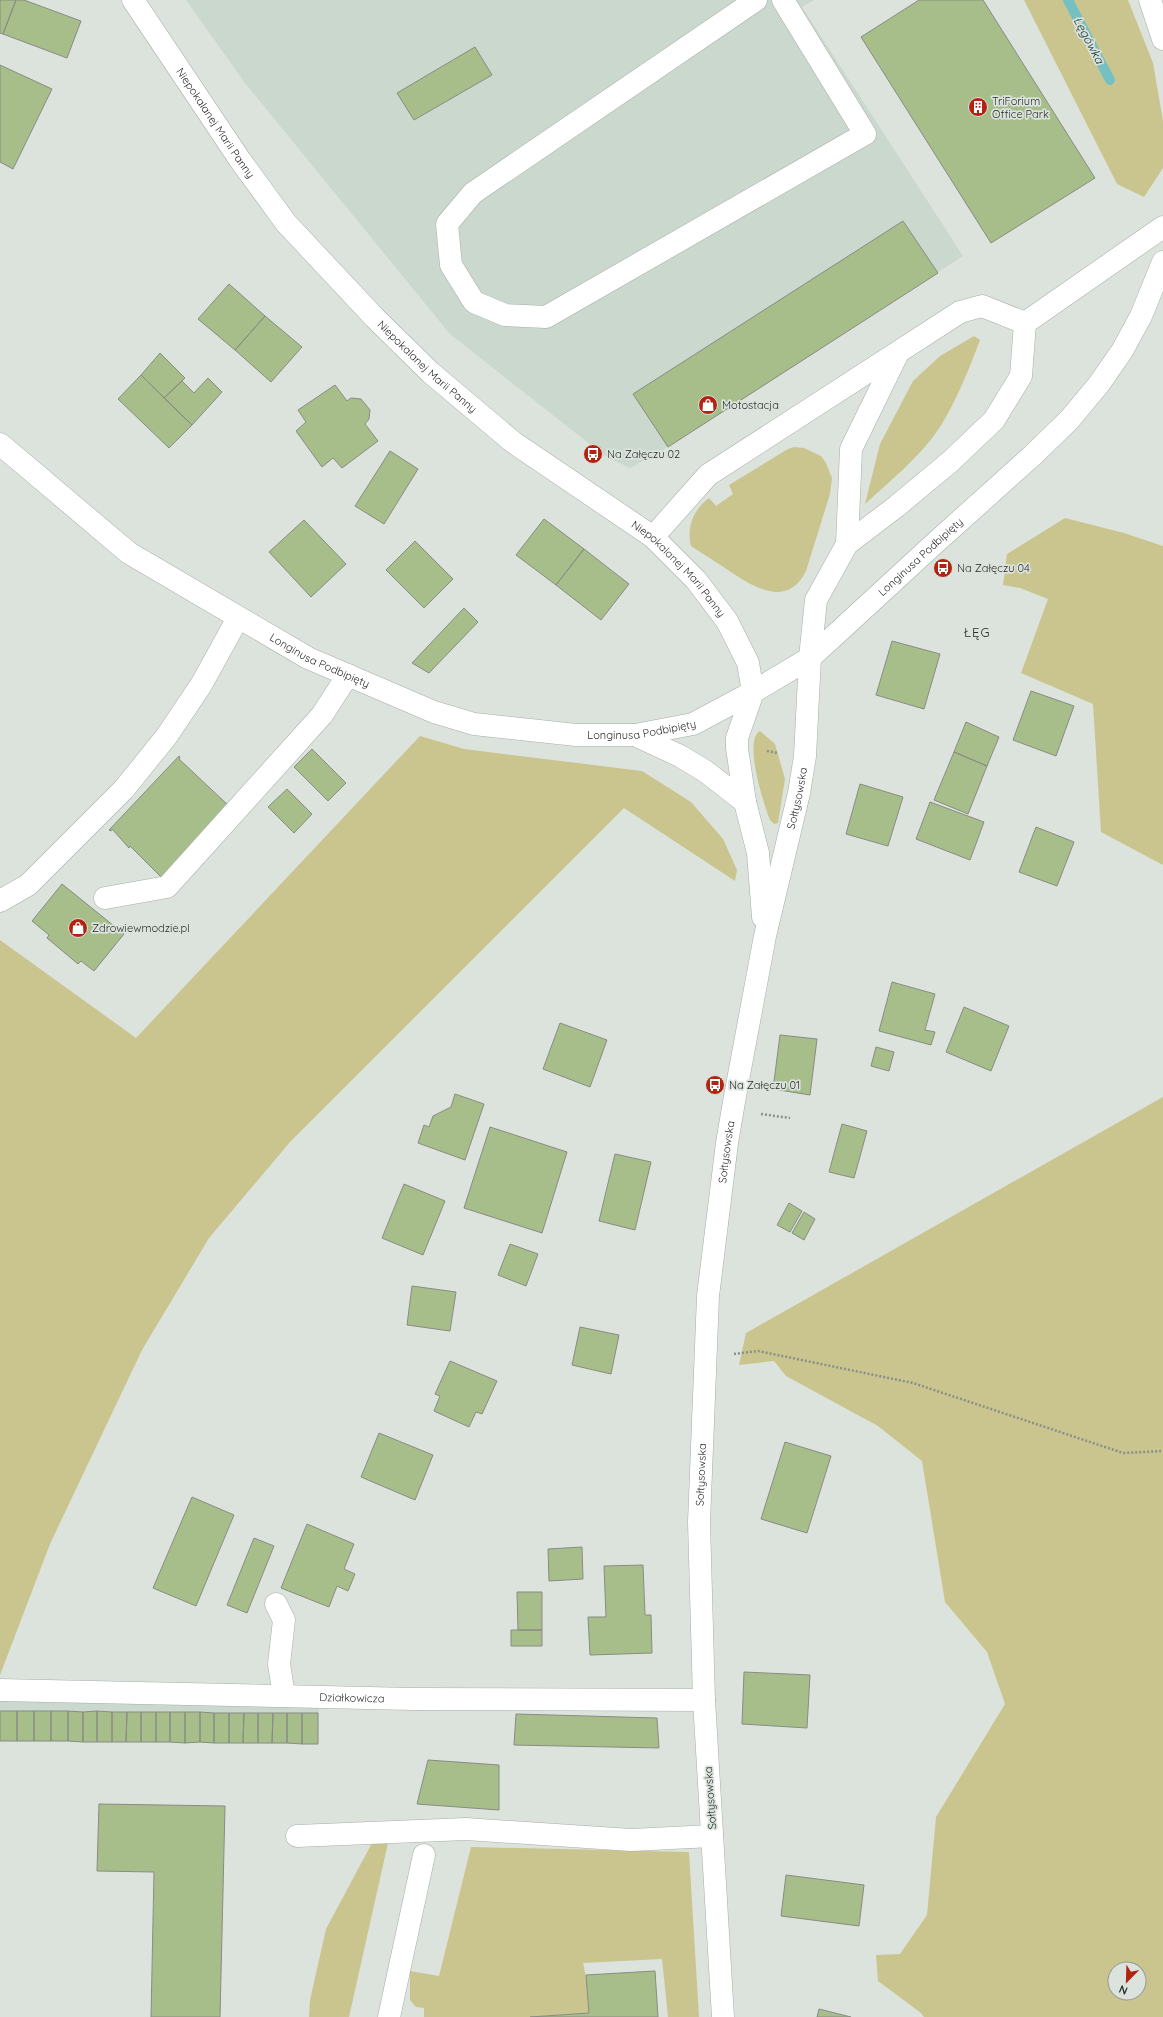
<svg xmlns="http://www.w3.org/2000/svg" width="1163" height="2017" font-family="Quicksand,sans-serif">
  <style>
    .built { fill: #cad8cd }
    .green { fill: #cac58e; fill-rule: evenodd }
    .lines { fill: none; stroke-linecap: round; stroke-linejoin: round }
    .stream { stroke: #74c0c3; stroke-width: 10 }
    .building { fill: #a7be8a; stroke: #888c84 }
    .minor-casing { stroke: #a6aea8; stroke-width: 23 }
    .path { stroke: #898f8a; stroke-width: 2.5; stroke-dasharray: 2 2; stroke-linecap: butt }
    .minor { stroke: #fff; stroke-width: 22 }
    .labels { text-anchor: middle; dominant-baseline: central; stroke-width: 3.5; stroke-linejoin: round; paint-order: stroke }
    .poi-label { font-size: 11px; fill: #292c2a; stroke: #dbe3dc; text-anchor: start }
    .street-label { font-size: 11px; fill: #292c2a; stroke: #dbe3dc }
    .water-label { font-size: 12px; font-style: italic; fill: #0c3234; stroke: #dbe3dc }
    .quarter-label { font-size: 13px; letter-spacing: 1px; fill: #292c2a; stroke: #dbe3dc }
  </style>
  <rect width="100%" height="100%" fill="#dbe3dc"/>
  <path class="built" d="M186 0H814L802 7 963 256 668 447 630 468 605 456 450 334 245 83Z
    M0 1696 319 1701 318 1744 0 1741Z"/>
  <path class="green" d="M1024 0H1128L1153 63 1163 121V168L1144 197 1117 184Z
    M974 336 980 340C969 369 957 400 940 427 921 456 891 480 865 504L880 444 913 381 940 356Z
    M794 447 804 448 821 456 826 463 832 478 830 494 806 571C787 609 753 587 728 570 716 562 703 554 691 546 686 527 694 509 709 498L716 506 733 494 729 485 788 449Z
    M1065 518 1124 533 1163 546V865L1101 832 1093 704 1021 673 1048 599 1020 588 1003 585 1007 554Z
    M760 731 775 744 785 779 778 823 774 824 770 820C764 805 743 740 760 731Z
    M420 736 464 749 642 771 691 802 723 839 737 870 735 881 624 808 290 1142 209 1238 142 1350 50 1544 0 1675V940L136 1038Z
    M1163 1097V2017H924L921 2013 878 1981 876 1955 900 1954 927 1915 936 1817 1005 1704 987 1652 945 1602 922 1461 878 1426 786 1376 774 1361 739 1365 746 1333ZM1115 1969H1139V1993H1115Z
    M372 1843H388L349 2017H309L310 2000 326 1929Z
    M471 1847 689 1852 699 2017H668L662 1959 583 1963 586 1977H587L589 2013 530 2017H424V2008L416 2007 410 2000V1971L439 1976Z"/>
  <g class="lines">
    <path class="stream" d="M1068 0 1110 80"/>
  </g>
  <path class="building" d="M0 0H16L3 34 0 33Z
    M16 0H24L81 21 67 58 3 34Z
    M919 0H983L1095 178 991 243 861 37Z
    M475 47 492 75 414 120 397 93Z
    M0 65 52 89 13 169 0 162Z
    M903 221 938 273 668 447 633 394Z
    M229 284 265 316 235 350 198 319Z
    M265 316 302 347 271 382 235 350Z
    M160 353 185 378 164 398 141 375Z
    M141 375 192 425 169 448 118 399Z
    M208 378 222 392 192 425 164 398 182 381 194 393Z
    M335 385 347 401 351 398 361 399 370 410 369 419 365 424 378 441 342 468 333 458 322 467 296 431 306 422 298 410Z
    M390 451 418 469 384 524 355 506Z
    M544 519 584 549 556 585 516 555Z
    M304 520 346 564 311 597 269 552Z
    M415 541 453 579 424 608 386 570Z
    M584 549 629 584 601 620 556 585Z
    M464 608 478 622 429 673 412 663Z
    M892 641 940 654 924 709 876 695Z
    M1031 691 1074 706 1056 756 1013 740Z
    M966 722 999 737 987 766 954 752Z
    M312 749 346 783 328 801 294 767Z
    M954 752 987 766 968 814 934 800Z
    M179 756 180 758 179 759 229 806 162 880 160 878 161 877 130 846 129 848 112 829 111 831 109 830Z
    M860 784 903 797 888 846 846 834Z
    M287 789 312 814 294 833 268 807Z
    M930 802 984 822 970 860 916 839Z
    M1036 827 1074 842 1057 886 1019 872Z
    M62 884 124 934 94 971 81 961 78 964 47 938 49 935 32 921Z
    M892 982 935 994 925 1030 935 1032 931 1045 879 1031Z
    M964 1007 1009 1026 991 1071 946 1052Z
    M560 1023 607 1040 590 1087 543 1069Z
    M780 1035 817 1039 810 1095 773 1089Z
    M876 1047 894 1052 889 1071 871 1066Z
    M455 1094 484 1104 465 1160 418 1143 424 1125 429 1127 433 1116 451 1107Z
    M842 1124 867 1131 854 1178 829 1172Z
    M490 1127 567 1152 542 1233 464 1208Z
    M615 1154 651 1162 635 1230 599 1221Z
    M404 1184 445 1201 423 1255 382 1238Z
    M789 1203 802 1211 790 1232 777 1225Z
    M804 1212 815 1219 804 1240 792 1233Z
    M510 1244 538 1254 526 1286 498 1275Z
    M412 1286 456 1292 450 1331 407 1325Z
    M580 1327 619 1335 611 1374 572 1365Z
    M450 1361 497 1381 482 1414 476 1412 469 1427 434 1411 440 1396 435 1394Z
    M379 1433 433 1455 415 1500 361 1477Z
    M785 1442 831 1456 807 1533 761 1519Z
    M192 1497 234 1515 196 1606 153 1588Z
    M307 1524 354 1544 344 1569 355 1574 348 1591 337 1586 329 1607 281 1588Z
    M254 1538 274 1546 247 1613 227 1605Z
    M582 1547 583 1579 549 1581 548 1549Z
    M643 1565 645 1615H651L652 1653 590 1655 588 1617H606L604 1566Z
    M517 1592H542V1630H518Z
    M511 1630H542V1646H511Z
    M744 1672 810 1675 807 1728 742 1724Z
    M0 1711H17V1741H0Z
    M17 1711H34V1741H17Z
    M34 1711H51V1741H34Z
    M51 1711H68V1741H51Z
    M68 1711 83 1712V1742L68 1741Z
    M97 1711V1742H83V1712Z
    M97 1711 112 1712V1742H97Z
    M112 1712H127L126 1742H112Z
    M127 1712H141V1742H126Z
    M141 1712H156V1742H141Z
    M156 1712H170V1742H156Z
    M170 1712H185V1743L170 1742Z
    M185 1712H200V1742L185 1743Z
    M200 1712 214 1713V1743L200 1742Z
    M214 1713H229V1743H214Z
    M229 1713H244L243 1743H229Z
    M244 1713H258V1743H243Z
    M258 1713H273L272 1743H258Z
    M273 1713H287V1743H272Z
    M287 1713H302V1744L287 1743Z
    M302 1713H318V1744H302Z
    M516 1714 657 1718 659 1748 514 1745Z
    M428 1760 499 1765V1810L417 1804Z
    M99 1804 225 1806 220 2017H151L154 1872 97 1871Z
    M786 1875 864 1885 859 1926 781 1916Z
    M655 1971 658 2017H530L589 2013 586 1975Z
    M819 2009 851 2017H817Z"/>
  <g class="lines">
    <defs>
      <g id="minor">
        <path id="s1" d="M133 0 240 160 286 223 375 318 431 373 513 442 653 537 696 580 727 621 748 663 753 692 737 738V748L745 802 758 853 763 917"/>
        <path d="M756 0 473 193 447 224 451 265 474 302 505 315 546 317 865 134 783 0"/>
        <path d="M1150 0 1163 39"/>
        <path d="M1025 323 1163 227"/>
        <path id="s2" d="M0 444 129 553 308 658 434 712 474 724 576 735H635L693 724 753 692 810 658 934 544 1033 455 1070 419 1099 384 1122 351 1141 316 1163 262"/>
        <path d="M653 537 708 475 960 312 982 306 1025 323"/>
        <path d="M847 544 851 449 898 353"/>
        <path d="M635 735 680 756 705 771 745 802"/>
        <path d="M105 898 167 887 322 715 348 675"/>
        <path d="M0 901 28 885 124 789 166 737 201 685 238 618"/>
        <path d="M276 1604 284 1620 279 1664 284 1696"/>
        <path id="s3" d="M0 1690 412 1699 704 1700"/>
        <path d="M297 1836 466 1829 631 1840 712 1836"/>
        <path d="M389 2017 424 1855"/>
        <path id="s4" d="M723 2017 704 1700 699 1522 708 1296 727 1143 735 1096 765 936 799 793 805 756 810 658 816 600 847 544 897 506 951 461 994 420 1021 376 1025 323"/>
      </g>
    </defs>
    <use href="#minor" class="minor-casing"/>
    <path class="path" d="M767 751 778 753
      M761 1114 790 1118
      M734 1354 758 1351 913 1383 1123 1453 1163 1451"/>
    <use href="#minor" class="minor"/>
  </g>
  <defs>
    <symbol id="building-disc" viewBox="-11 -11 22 22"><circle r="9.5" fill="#b22411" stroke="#dbe3dc"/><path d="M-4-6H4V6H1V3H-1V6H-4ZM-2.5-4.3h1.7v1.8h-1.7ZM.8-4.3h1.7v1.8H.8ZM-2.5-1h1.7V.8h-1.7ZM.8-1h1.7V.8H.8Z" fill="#fff"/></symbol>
    <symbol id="shop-disc" viewBox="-11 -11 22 22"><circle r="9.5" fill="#b22411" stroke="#dbe3dc"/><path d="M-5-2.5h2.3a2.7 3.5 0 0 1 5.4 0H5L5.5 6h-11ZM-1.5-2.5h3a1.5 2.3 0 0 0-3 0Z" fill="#fff"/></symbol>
    <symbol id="bus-disc" viewBox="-11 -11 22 22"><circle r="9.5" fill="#b22411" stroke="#dbe3dc"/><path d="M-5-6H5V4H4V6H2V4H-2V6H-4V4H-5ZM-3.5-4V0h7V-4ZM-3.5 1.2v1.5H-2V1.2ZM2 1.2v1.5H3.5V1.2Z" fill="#fff"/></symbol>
  </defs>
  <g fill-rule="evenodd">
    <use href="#building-disc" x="967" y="96" width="22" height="22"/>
    <use href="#shop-disc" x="697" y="394" width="22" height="22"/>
    <use href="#bus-disc" x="582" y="443" width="22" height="22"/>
    <use href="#bus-disc" x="932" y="557" width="22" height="22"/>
    <use href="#shop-disc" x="67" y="917" width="22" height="22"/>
    <use href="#bus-disc" x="704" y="1074" width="22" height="22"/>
  </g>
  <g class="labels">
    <g class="poi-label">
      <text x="992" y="101">TriForium<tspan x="992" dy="13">Office Park</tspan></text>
      <text x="722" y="405">Motostacja</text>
      <text x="607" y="454">Na Załęczu 02</text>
      <text x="957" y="568">Na Załęczu 04</text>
      <text x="92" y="928">Zdrowiewmodzie.pl</text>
      <text x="729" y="1085">Na Załęczu 01</text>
    </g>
    <g class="street-label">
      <text stroke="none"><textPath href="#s1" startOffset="148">Niepokalanej Marii Panny</textPath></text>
      <text stroke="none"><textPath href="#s1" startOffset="472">Niepokalanej Marii Panny</textPath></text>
      <text stroke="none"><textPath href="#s2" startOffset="1060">Longinusa Podbipięty</textPath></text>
      <text stroke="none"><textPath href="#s1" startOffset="796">Niepokalanej Marii Panny</textPath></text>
      <text stroke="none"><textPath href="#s2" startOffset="388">Longinusa Podbipięty</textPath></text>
      <text stroke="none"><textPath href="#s2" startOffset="724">Longinusa Podbipięty</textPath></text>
      <text stroke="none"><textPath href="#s4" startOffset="1228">Sołtysowska</textPath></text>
      <text stroke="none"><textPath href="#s4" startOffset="867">Sołtysowska</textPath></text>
      <text stroke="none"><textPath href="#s4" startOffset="543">Sołtysowska</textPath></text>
      <text stroke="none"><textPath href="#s3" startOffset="352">Działkowicza</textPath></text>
      <text transform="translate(710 1798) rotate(-94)">Sołtysowska</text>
    </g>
    <g class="water-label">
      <text transform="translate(1089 40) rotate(62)">Łęgówka</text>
    </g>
    <g class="quarter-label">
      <text x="977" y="632">ŁĘG</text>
    </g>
  </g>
  <g transform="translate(1127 1981) rotate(203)"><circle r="19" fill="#dbe3dc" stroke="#949a95"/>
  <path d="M0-3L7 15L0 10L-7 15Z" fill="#b22411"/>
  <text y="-6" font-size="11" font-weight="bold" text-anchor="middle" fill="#292c2a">N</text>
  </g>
</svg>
